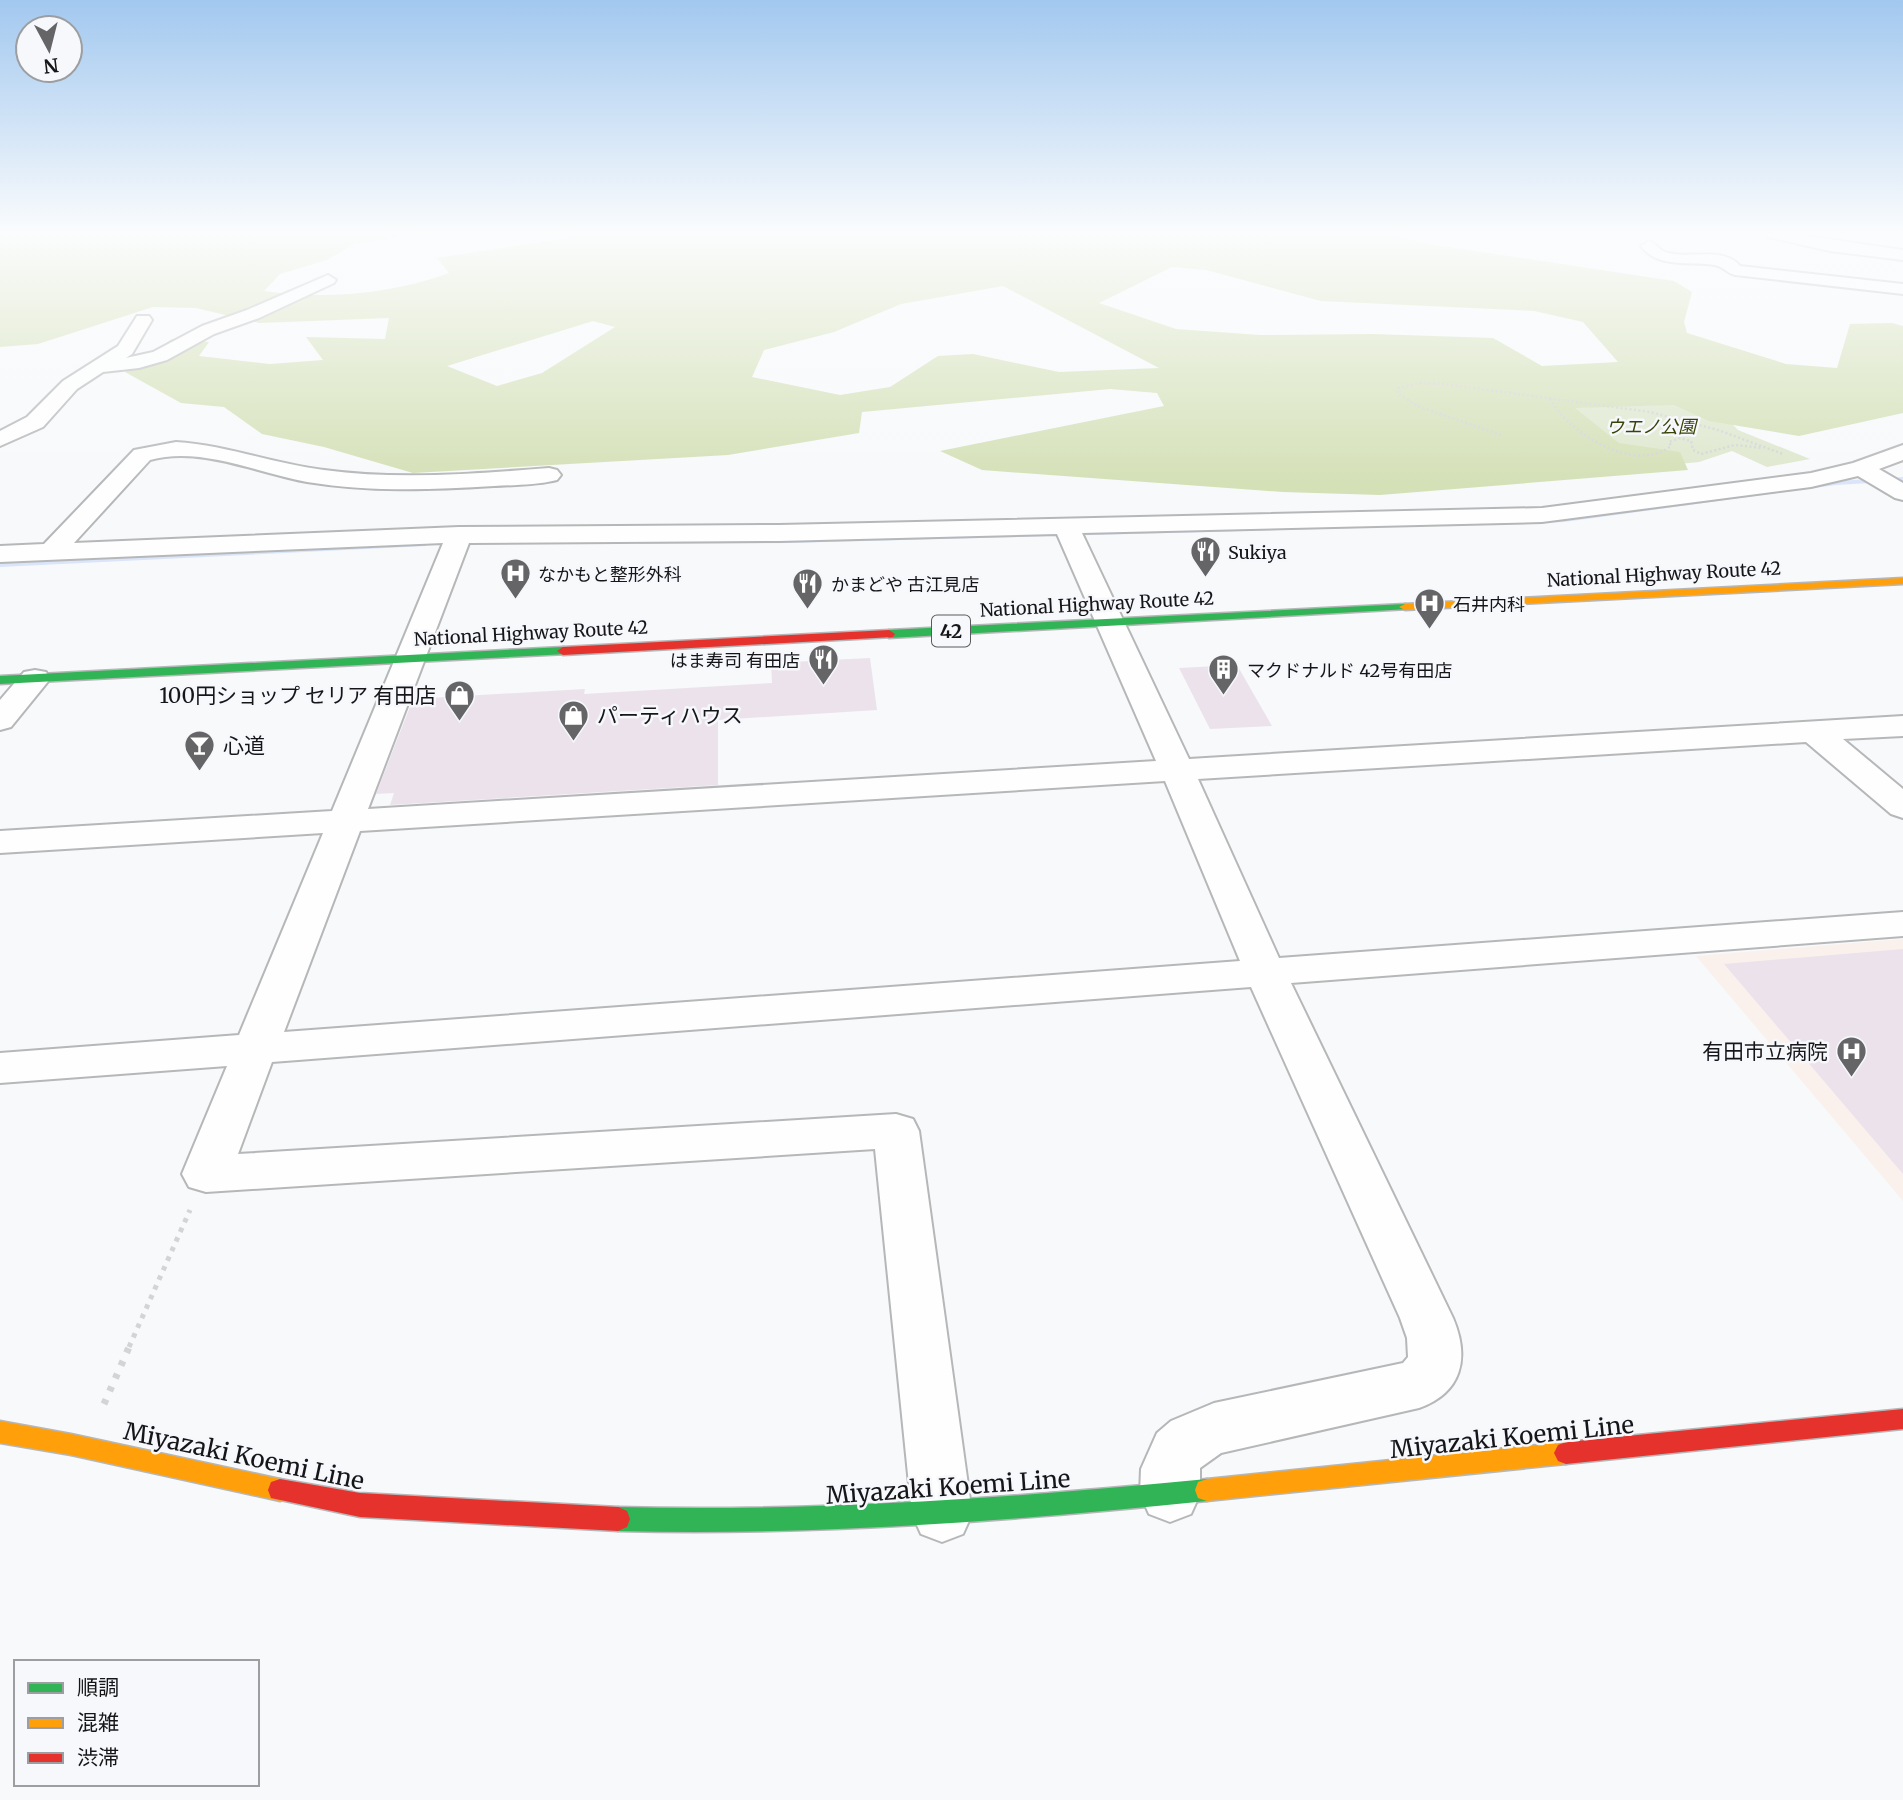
<svg xmlns="http://www.w3.org/2000/svg" width="1903" height="1800" font-family="Merriweather,'Noto Sans JP',serif">
  <style>
    .medical { fill: #faf1ed }
    .green { fill: #dee7cd }
    .forest { fill: #d4e0b6; fill-rule: evenodd }
    .lines { fill: none; stroke-linecap: round; stroke-linejoin: round }
    .stream { fill: #dae5fa; fill-rule: evenodd }
    .building { fill: #ece2eb }
    .street-casing { stroke: #b6b7b8; stroke-width: 4 }
    .fast-casing { stroke: #b6b7b8; stroke-width: 3 }
    .slow-casing { stroke: #b6b7b8; stroke-width: 3 }
    .jam-casing { stroke: #b6b7b8; stroke-width: 3 }
    .path-far2 { stroke: #d3d4d5; stroke-width: 2.5; stroke-dasharray: 2 2.5; stroke-linecap: butt }
    .path-far1 { stroke: #d3d4d5; stroke-width: 5; stroke-dasharray: 4.5 6; stroke-linecap: butt }
    .path { stroke: #d3d4d5; stroke-width: 7; stroke-dasharray: 5 9; stroke-linecap: butt }
    .street { fill: #fefefe; fill-rule: evenodd }
    .fast { fill: #30b455; fill-rule: evenodd }
    .slow { fill: #ff9f0a; fill-rule: evenodd }
    .jam { fill: #e5322d; fill-rule: evenodd }
    .labels { text-anchor: middle; dominant-baseline: central; stroke-width: 5; stroke-linejoin: round; paint-order: stroke }
    .far-park-label { font-size: 18px; font-style: italic; fill: #374307; stroke: #f6f8fc }
    .far-poi-label { font-size: 18px; fill: #161618; stroke: #f6f8fc; text-anchor: start }
    .far-street-label { font-size: 18px; fill: #161618; stroke: #f6f8fc }
    .shield { fill: #f6f8fc; stroke: #595a5c; stroke-width: 2 }
    .shield-label { font-size: 19px; font-weight: bold; fill: #161618 }
    .poi-label { font-size: 21px; fill: #161618; stroke: #f6f8fc; text-anchor: end }
    .near-street-label { font-size: 24px; fill: #161618; stroke: #f6f8fc }
  </style>
  <rect width="100%" height="100%" fill="#f7f9fb"/>
  <path class="medical" d="M1903 939V1201L1696 956Z"/>
  <path class="green" d="M1386 386 1641 388 1730 422 1738 430 1810 459 1767 467 1732 451 1699 462 1669 465Z"/>
  <path class="forest" d="M0 234H425L354 244 327 260 280 274 264 291C325 300 391 294 449 273L437 258 573 237 545 234H1393L1416 242 1674 281 1692 292 1684 322 1687 333 1786 364 1837 368 1850 324 1892 323 1903 326V413L1799 436 1709 421 1674 405 1575 408 1619 443 1680 452 1688 470 1380 495 1283 492 982 470 940 451 1164 406 1157 393 1110 389 862 412 859 433 728 455 413 473 324 447 262 434 224 407 181 403 125 372 172 339 209 342 199 356 270 364 323 360 306 337 385 339 389 318 259 323 196 308 153 307 38 344 0 347ZM1172 267 1206 270 1321 301 1534 311 1583 322 1618 362 1542 366 1493 338 1373 334 1260 335 1176 329 1099 303ZM1003 286 1159 368 1059 372 973 354 938 356 890 387 840 395 752 377 764 350 834 332 901 304ZM593 321 615 327 542 373 497 386 447 366Z"/>
  <g class="lines">
    <path class="stream" d="M1903 477V481L1836 485 1564 522 1540 523 1536 521 1540 519 1564 518 1836 481Z
      M1353 524H1356V528L788 543 640 544 636 542 640 540 788 539Z
      M423 542 427 544 426 546 0 567V561Z"/>
  </g>
  <path class="building" d="M870 658 877 710 718 720V785L390 805 394 793 376 794 413 699 585 689 584 694 772 683 771 663Z
    M1237 665 1272 726 1210 729 1179 668Z
    M1903 949V1174L1724 964Z"/>
  <g class="lines">
    <defs>
      <path id="street" d="M1766 234H1794L1903 250V260L1830 251 1768 237Z
        M1649 241C1656 243 1657 248 1663 251 1685 261 1722 245 1740 266L1903 284V294L1735 275C1727 273 1724 267 1715 265 1690 261 1658 269 1641 246Z
        M328 275 336 280 334 283 259 318 214 334 167 360 139 368 103 372 77 389 43 427 0 446V431L27 417 63 381 118 346 137 316H149L152 320 132 354 126 358 153 352 202 326 247 310Z
        M176 442C226 445 274 464 324 470 398 480 474 474 549 468L557 470 561 475 557 480C537 485 514 485 494 486 431 490 369 492 307 482 257 473 201 446 150 460L74 543 459 527 779 525 1542 508 1811 473 1853 463 1903 445V460L1879 469 1903 483V500L1895 498 1858 476 1811 487 1542 522 1082 533 1189 759 1903 716V736L1843 739 1903 789V818L1891 814 1806 742 1198 779 1279 958 1903 912V936L1291 983 1453 1318C1470 1358 1462 1393 1419 1408L1221 1453 1200 1468V1494L1191 1514 1170 1522 1149 1514 1140 1494 1141 1469 1157 1433 1171 1421 1214 1403 1403 1363 1408 1357 1407 1338 1400 1318 1251 987 272 1062 238 1154 896 1114 913 1119 919 1131 972 1514 963 1534 942 1542 921 1534 912 1514 875 1149 206 1192 189 1187 182 1174 227 1066 0 1083V1053L239 1035 323 833 0 853V831L332 811 443 543 0 562V546L44 544 134 450ZM1057 534 1156 761 368 809 469 543 779 541ZM1165 781 1240 961 284 1032 360 831Z
        M35 670 46 672 50 679 11 727 0 730V700L24 672Z"/>
      <path id="fast" d="M1405 604 1409 605V609L889 638 883 634 889 630Z
        M563 647 567 648V654L0 684V676Z
        M1207 1479 1216 1482 1219 1490 1216 1498 1207 1501C1011 1521 815 1536 618 1531L609 1527 606 1519 609 1511 618 1507C815 1512 1011 1498 1207 1479Z"/>
      <path id="slow" d="M1903 578V584L1405 610 1399 607 1405 604Z
        M0 1421 71 1434 280 1479 289 1482 292 1490 289 1498 280 1501 71 1455 0 1443Z
        M1566 1442 1574 1445 1578 1453 1574 1461 1566 1464 1207 1501 1198 1498 1195 1490 1198 1482 1207 1479Z"/>
      <path id="jam" d="M889 630 895 634 893 637 563 655 557 651 563 647Z
        M1903 1409V1429L1566 1464 1558 1461 1554 1453 1558 1445 1566 1442Z
        M280 1479 360 1493 618 1507 627 1511 630 1519 627 1527 618 1531 360 1517 271 1498 268 1490 271 1482Z"/>
    </defs>
    <use href="#street" class="street-casing"/>
    <use href="#fast" class="fast-casing"/>
    <use href="#slow" class="slow-casing"/>
    <use href="#jam" class="jam-casing"/>
    <path class="path-far2" d="M1550 399C1570 434 1634 474 1671 446L1669 442 1680 438 1691 441 1693 450 1701 454 1735 445 1762 448
      M1501 435 1420 407 1398 394V388L1419 383 1444 384 1650 412 1718 430 1783 454"/>
    <path class="path-far1" d="M129 1347 190 1210"/>
    <path class="path" d="M104 1404 130 1345"/>
    <use href="#street" class="street"/>
    <use href="#fast" class="fast"/>
    <use href="#slow" class="slow"/>
    <use href="#jam" class="jam"/>
  </g>
  <linearGradient id="sky" x2="0" y2="1"><stop stop-color="#a2c8ef"/><stop offset="0.48" stop-color="#fbfcfd"/><stop offset="1" stop-color="#fbfcfd" stop-opacity="0"/></linearGradient>
  <rect width="1903" height="486" fill="url(#sky)"/>
  <defs>
    <symbol id="restaurant-pin" viewBox="-11 -11 22 30"><path d="M0 17L-7.5 6A9.5 9.5 0 1 1 7.5 6Z" fill="#656567" stroke="#f6f8fc"/><path d="M-5-6h1v4h1v-4h1v4h1v-4h1v5L-1.5 .5V6h-2V.5L-5-1ZM5-6V6H3V1.5H1.5Q1.5-4 5-6Z" fill="#fff"/></symbol>
    <symbol id="hospital-pin" viewBox="-11 -11 22 30"><path d="M0 17L-7.5 6A9.5 9.5 0 1 1 7.5 6Z" fill="#656567" stroke="#f6f8fc"/><path d="M-5-5h3v3.5h4V-5h3V5h-3V1.5h-4V5h-3Z" fill="#fff"/></symbol>
    <symbol id="building-pin" viewBox="-11 -11 22 30"><path d="M0 17L-7.5 6A9.5 9.5 0 1 1 7.5 6Z" fill="#656567" stroke="#f6f8fc"/><path d="M-4-6H4V6H1V3H-1V6H-4ZM-2.5-4.3h1.7v1.8h-1.7ZM.8-4.3h1.7v1.8H.8ZM-2.5-1h1.7V.8h-1.7ZM.8-1h1.7V.8H.8Z" fill="#fff"/></symbol>
    <symbol id="shop-pin" viewBox="-11 -11 22 30"><path d="M0 17L-7.5 6A9.5 9.5 0 1 1 7.5 6Z" fill="#656567" stroke="#f6f8fc"/><path d="M-5-2.5h2.3a2.7 3.5 0 0 1 5.4 0H5L5.5 6h-11ZM-1.5-2.5h3a1.5 2.3 0 0 0-3 0Z" fill="#fff"/></symbol>
    <symbol id="bar-pin" viewBox="-11 -11 22 30"><path d="M0 17L-7.5 6A9.5 9.5 0 1 1 7.5 6Z" fill="#656567" stroke="#f6f8fc"/><path d="M-6-5H6L.8 .8V4.5H3.5V6h-7V4.5H-.8V.8Z" fill="#fff"/></symbol>
  </defs>
  <g fill-rule="evenodd">
    <use href="#restaurant-pin" x="1188" y="534" width="35" height="47"/>
    <use href="#hospital-pin" x="498" y="556" width="35" height="47"/>
    <use href="#restaurant-pin" x="790" y="566" width="35" height="47"/>
    <use href="#hospital-pin" x="1412" y="586" width="35" height="47"/>
    <use href="#restaurant-pin" x="806" y="642" width="35" height="47"/>
    <use href="#building-pin" x="1206" y="652" width="35" height="47"/>
    <use href="#shop-pin" x="442" y="678" width="35" height="47"/>
    <use href="#shop-pin" x="556" y="698" width="35" height="47"/>
    <use href="#bar-pin" x="182" y="728" width="35" height="47"/>
    <use href="#hospital-pin" x="1834" y="1034" width="35" height="47"/>
  </g>
  <g class="labels">
    <g class="far-park-label">
      <text x="1651" y="426">ウエノ公園</text>
    </g>
    <g class="far-poi-label">
      <text x="1228" y="552">Sukiya</text>
      <text x="538" y="574">なかもと整形外科</text>
      <text x="831" y="584">かまどや 古江見店</text>
      <text x="1453" y="604">石井内科</text>
      <text x="800" y="660" text-anchor="end">はま寿司 有田店</text>
      <text x="1247" y="670">マクドナルド 42号有田店</text>
    </g>
    <g class="far-street-label">
      <text transform="translate(1664 574) rotate(-3)">National Highway Route 42</text>
      <text transform="translate(1097 604) rotate(-3)">National Highway Route 42</text>
      <text transform="translate(531 633) rotate(-3)">National Highway Route 42</text>
    </g>
    <rect class="shield" x="932" y="615.5" width="38" height="31" rx="5"/>
    <g class="shield-label">
      <text x="951" y="631">42</text>
    </g>
    <g class="poi-label">
      <text x="436" y="695">100円ショップ セリア 有田店</text>
      <text x="597" y="715" text-anchor="start">パーティハウス</text>
      <text x="223" y="745" text-anchor="start">心道</text>
      <text x="1828" y="1051">有田市立病院</text>
    </g>
    <g class="near-street-label">
      <text transform="translate(1512 1437) rotate(-6)">Miyazaki Koemi Line</text>
      <text transform="translate(244 1456) rotate(12)">Miyazaki Koemi Line</text>
      <text transform="translate(948 1487) rotate(-4)">Miyazaki Koemi Line</text>
    </g>
  </g>
  <rect x="14" y="1660" width="245" height="126" fill="#f6f8fc" stroke="#9c9ea1" stroke-width="2"/>
  <rect x="28" y="1683" width="35" height="10" fill="#30b455" stroke="#9c9ea1" stroke-width="2"/>
  <text x="77" y="1695" font-size="21" fill="#161618">順調</text>
  <rect x="28" y="1718" width="35" height="10" fill="#ff9f0a" stroke="#9c9ea1" stroke-width="2"/>
  <text x="77" y="1730" font-size="21" fill="#161618">混雑</text>
  <rect x="28" y="1753" width="35" height="10" fill="#e5322d" stroke="#9c9ea1" stroke-width="2"/>
  <text x="77" y="1765" font-size="21" fill="#161618">渋滞</text>
  <g transform="translate(49 49) rotate(173)"><circle r="33" fill="#f6f8fc" stroke="#9c9ea1" stroke-width="2"/>
  <path d="M0-5L12 26L0 18L-12 26Z" fill="#656567"/>
  <text y="-10" font-size="19" font-weight="bold" text-anchor="middle" fill="#161618">N</text>
  </g>
</svg>
